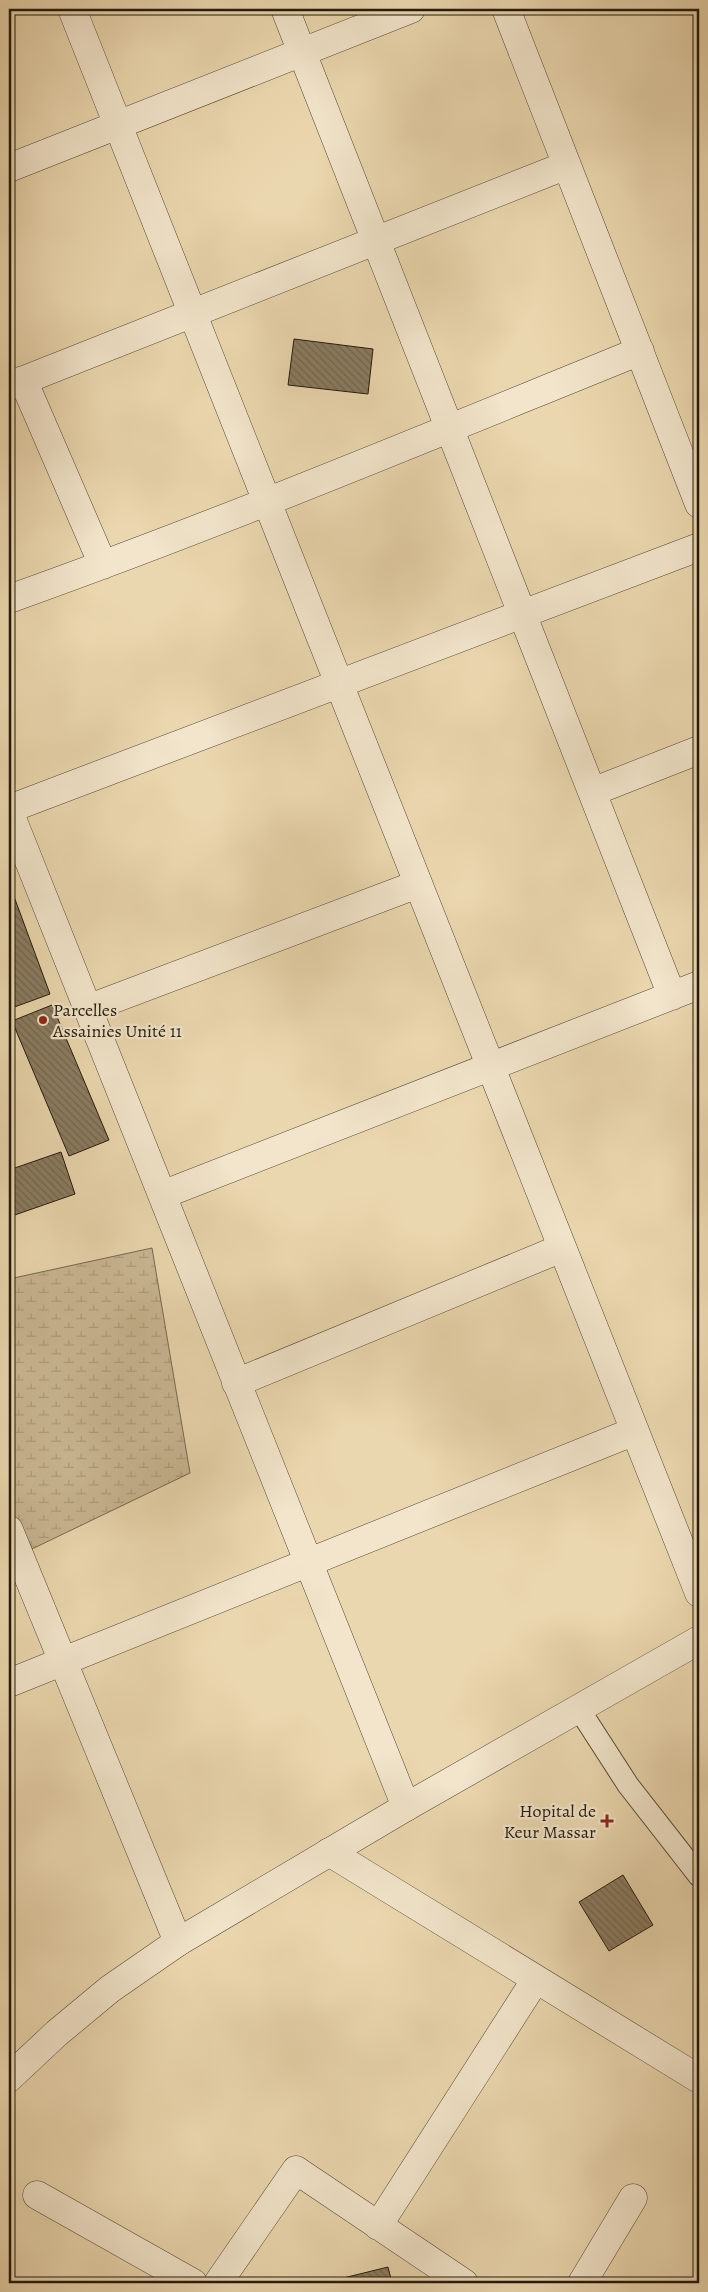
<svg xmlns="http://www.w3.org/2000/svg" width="708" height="2292" font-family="Alegreya,serif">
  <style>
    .wetland { fill: url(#wetland-marsh); stroke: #766850 }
    .building { fill: url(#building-back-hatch); stroke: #22190c }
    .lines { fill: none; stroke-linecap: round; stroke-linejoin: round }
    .service-casing { stroke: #544835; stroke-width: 23 }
    .minor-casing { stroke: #544835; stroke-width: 29 }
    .tertiary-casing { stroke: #544835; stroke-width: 29 }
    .service { stroke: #f2e5cb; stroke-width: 21 }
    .minor { stroke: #f2e5cb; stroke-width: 28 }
    .tertiary { stroke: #f2e5cb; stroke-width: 28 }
    .poi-dot { fill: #8f2418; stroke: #f2e5cb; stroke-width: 2 }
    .labels { text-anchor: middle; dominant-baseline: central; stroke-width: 4.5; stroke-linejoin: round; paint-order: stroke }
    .poi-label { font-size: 18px; fill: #22190c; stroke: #f2e5cb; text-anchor: start }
  </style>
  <defs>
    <pattern id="wetland-marsh" width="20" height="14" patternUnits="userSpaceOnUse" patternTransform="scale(1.25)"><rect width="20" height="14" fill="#c9b793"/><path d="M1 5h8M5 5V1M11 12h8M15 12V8" fill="none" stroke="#ac9d7e"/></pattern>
    <pattern id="building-back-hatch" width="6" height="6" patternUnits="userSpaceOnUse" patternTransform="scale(1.25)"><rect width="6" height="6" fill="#8b7c61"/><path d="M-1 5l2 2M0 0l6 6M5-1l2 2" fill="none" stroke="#71654e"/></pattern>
  </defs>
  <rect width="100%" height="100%" fill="#ebd7af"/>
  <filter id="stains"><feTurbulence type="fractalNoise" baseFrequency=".004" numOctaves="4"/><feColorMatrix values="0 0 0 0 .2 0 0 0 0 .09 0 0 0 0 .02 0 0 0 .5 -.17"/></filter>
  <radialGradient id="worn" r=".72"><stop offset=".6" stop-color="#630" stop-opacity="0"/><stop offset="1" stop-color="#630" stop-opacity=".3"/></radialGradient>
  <path class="wetland" d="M152 1248 190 1473 9 1560V1279Z"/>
  <path class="building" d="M294 339 373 349 368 394 288 385Z
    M9 883 50 994 9 1009Z
    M52 1005 109 1140 69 1156 12 1021Z
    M61 1152 75 1194 9 1217V1170Z
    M623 1875 653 1925 609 1951 579 1902Z
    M388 2267 392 2283H323Z"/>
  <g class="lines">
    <defs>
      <path id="service" d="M579 1709 628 1785 699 1876"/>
      <path id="minor" d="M72 9 699 1593
        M285 9 672 996
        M506 9 699 504
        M9 168 411 9
        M23 380 103 565
        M9 386 567 165
        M9 599C222 523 430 436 640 351
        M592 792 699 750
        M9 809 699 547
        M9 811 406 1807
        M87 1009 418 884
        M162 1195 699 985
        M236 1383 562 1248
        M9 1530 178 1942
        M9 1683 635 1431
        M329 1852 699 2079
        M37 2195 193 2283
        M378 2226 536 1979
        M218 2283 296 2170 464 2283
        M582 2283 633 2198"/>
      <path id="tertiary" d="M9 2078 57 2033 110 1989 178 1942 406 1807 699 1640"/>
    </defs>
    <use href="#service" class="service-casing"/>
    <use href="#minor" class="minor-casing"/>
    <use href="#tertiary" class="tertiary-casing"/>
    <use href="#service" class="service"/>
    <use href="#minor" class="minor"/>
    <use href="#tertiary" class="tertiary"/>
  </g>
  <g class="poi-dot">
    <circle cx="43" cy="1020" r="5"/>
    <path d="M604.5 1813.5h5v5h5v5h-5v5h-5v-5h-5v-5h5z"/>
  </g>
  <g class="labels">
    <g class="poi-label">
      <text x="53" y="1010">Parcelles<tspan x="53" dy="21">Assainies Unité 11</tspan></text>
      <text x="596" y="1811" text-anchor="end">Hopital de<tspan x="596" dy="21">Keur Massar</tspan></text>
    </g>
  </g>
  <rect width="708" height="2292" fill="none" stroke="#ebd7af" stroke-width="30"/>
  <rect x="10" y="10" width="688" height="2272" fill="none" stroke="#22190c" stroke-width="2.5"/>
  <rect x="15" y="15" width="678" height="2262" fill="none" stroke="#22190c"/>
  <rect width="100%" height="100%" filter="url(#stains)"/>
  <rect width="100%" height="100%" fill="url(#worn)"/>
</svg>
